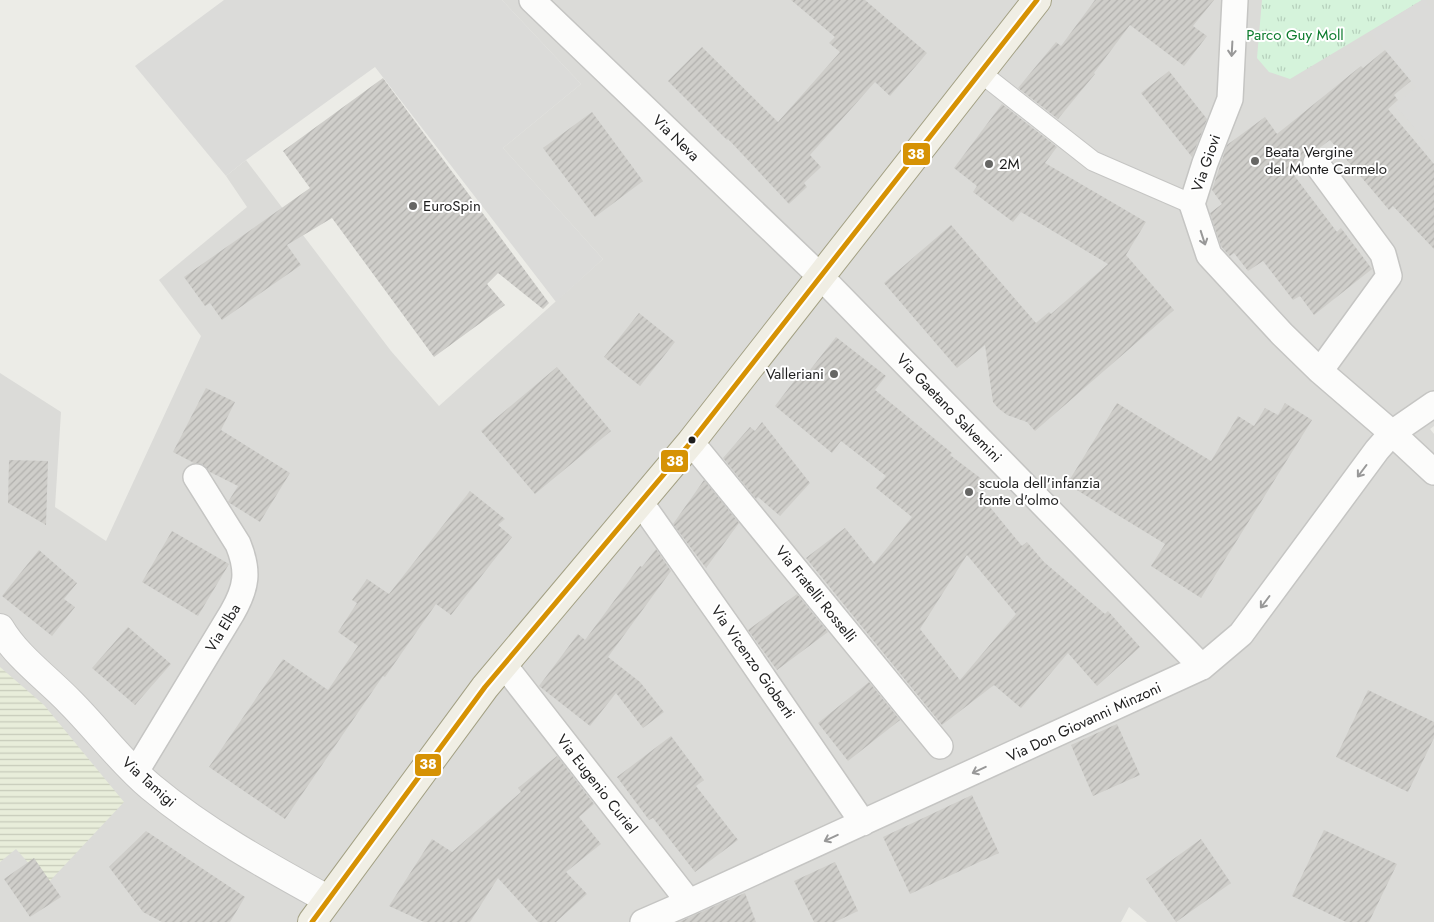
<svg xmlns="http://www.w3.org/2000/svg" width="1434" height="922" font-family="Jost,sans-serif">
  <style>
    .residential { fill: #dbdbd8 }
    .farmland { fill: url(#farmland-rules) }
    .park { fill: url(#park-tufts) }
    .parking { fill: #dbdbd9 }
    .building { fill: url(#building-hatch); fill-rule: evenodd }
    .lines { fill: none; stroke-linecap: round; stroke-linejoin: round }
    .pedestrian-casing { stroke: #c5c5c3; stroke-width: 21 }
    .minor-casing { stroke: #c5c5c3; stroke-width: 28 }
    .tertiary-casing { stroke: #c5c5c3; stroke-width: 30 }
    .primary-casing { stroke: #a3a083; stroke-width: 30 }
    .pedestrian { stroke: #fcfcfb; stroke-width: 19 }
    .minor { stroke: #fcfcfb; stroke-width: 25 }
    .tertiary { stroke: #fcfcfb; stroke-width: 28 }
    .primary { stroke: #f0eee4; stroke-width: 28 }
    .bus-1-casing { stroke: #fff; stroke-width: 9 }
    .bus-1 { stroke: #d69204; stroke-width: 5 }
    .oneway { stroke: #989898 }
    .poi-dot { fill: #666664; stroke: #fff; stroke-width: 2 }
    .bus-dot { fill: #1e1e1e; stroke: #fff; stroke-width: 2 }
    .labels { text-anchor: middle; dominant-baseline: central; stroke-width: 4; stroke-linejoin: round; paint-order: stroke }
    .park-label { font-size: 15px; fill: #0d7c2e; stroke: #fff }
    .street-label { font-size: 15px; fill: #1e1e1e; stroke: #fff }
    .poi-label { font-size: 15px; fill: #1e1e1e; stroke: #fff; text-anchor: start }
    .line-badge { stroke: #fff; stroke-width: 2 }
    .badge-label { font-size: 14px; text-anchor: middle; font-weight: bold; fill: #fff }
  </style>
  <defs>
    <pattern id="farmland-rules" width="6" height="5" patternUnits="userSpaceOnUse" patternTransform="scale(1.25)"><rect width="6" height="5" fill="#e8edda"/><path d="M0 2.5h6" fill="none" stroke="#c7cbbb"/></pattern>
    <pattern id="park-tufts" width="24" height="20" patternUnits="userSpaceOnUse" patternTransform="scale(1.25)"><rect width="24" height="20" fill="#d5f3db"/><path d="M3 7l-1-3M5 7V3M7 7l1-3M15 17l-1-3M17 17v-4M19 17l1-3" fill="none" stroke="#b6d0bc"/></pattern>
    <pattern id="building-hatch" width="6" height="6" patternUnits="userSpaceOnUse" patternTransform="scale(1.25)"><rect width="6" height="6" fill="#cfceca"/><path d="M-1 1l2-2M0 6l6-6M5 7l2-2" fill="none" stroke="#b1b0ad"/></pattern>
  </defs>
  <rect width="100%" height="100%" fill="#ecece7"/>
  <path class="residential" d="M502 0H1434V426L1430 429 1434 434V922H1147L1129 907 1121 922H0V373L61 412 55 507 106 541 201 336 159 280 247 207 226 176 246 160 391 351 439 406 603 259 503 148 581 84Z"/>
  <path class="farmland" d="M0 667 44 705 124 802 47 884 16 849 0 862Z"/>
  <path class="park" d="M1262 0H1422L1290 79 1269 72 1257 58Z"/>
  <path class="parking" d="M224 0H502L581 84 503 148 603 259 556 302 375 67 246 160 226 176 135 66Z
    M1422 0H1425L1434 11V134L1426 141 1395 105 1416 87 1370 32Z"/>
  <path class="building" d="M791 0H865L927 53 890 96 875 82 810 155 821 167 804 183 807 187 789 204 728 139 727 140 668 81 702 47 778 122 840 52 829 43 835 37Z
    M1095 0H1214L1193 26 1207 36 1184 66 1130 25 1094 73 1095 74 1058 119 1018 88 1056 42 1061 46Z
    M1385 50 1411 81 1394 95 1398 100 1388 109 1434 164V249L1393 206 1389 210 1330 140 1318 149H1314L1308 151 1303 157 1302 161 1290 170 1337 232 1341 228 1372 269 1314 315 1300 296 1293 300 1263 261 1248 271 1234 253 1230 256 1226 252 1221 246 1210 213 1222 204 1212 190 1227 145 1265 117 1277 134 1361 66 1363 68Z
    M1169 71 1207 119 1192 157 1141 93Z
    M383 78 549 303 543 309 498 273 487 284 505 305 434 357 332 218 287 245 301 265 222 320 210 303 205 306 184 277 310 188 283 151Z
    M1002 104 1057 147 1045 163 1146 222 1126 255 1174 310 1035 431 1027 422 1007 415 998 408 993 402 985 345 957 368 884 283 951 225 1036 323 1049 312 1051 314 1108 264 1021 212 1013 222 973 192 977 186 954 168Z
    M592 112 643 181 595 217 543 148Z
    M639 313 675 342 640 386 604 357Z
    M836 337 886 376 875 390 952 453 950 455 983 480 976 490 1022 546 1027 542 1044 562 1105 614 1108 611 1140 647 1097 686 1068 653 1021 708 994 685 942 725 806 558 845 528 874 564 912 517 876 488 886 476 841 441 832 453 775 406 801 372 806 375ZM967 555 1016 614 960 680 920 629Z
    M557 367 611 431 535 494 481 431Z
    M206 388 235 402 221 430 290 473 260 522 228 502 238 486 210 472 202 464 194 463 173 452Z
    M1117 403 1211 461 1238 416 1254 426 1265 408 1278 415 1285 403 1312 420 1201 598 1151 566 1165 544 1067 484Z
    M762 422 810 483 780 516 758 497 756 499 723 458 750 427 755 431Z
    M9 460 48 461 46 525 8 503Z
    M704 480 739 523 706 568 673 524Z
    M470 491 505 519 498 525 512 537 451 615 436 604 385 677 383 676 285 819 209 767 283 659 328 690 358 646 338 632 357 603 352 600 367 579 389 594Z
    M172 531 229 564 198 616 142 582Z
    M656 549 671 571 608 657 640 682 664 712 643 728 616 693 590 726 539 686 578 634 585 640 640 566 642 567Z
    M39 550 77 583 64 599 75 607 52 636 2 596Z
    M797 594 828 632 777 670 748 630Z
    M128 627 171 664 135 705 92 668Z
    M869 682 900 720 848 761 818 723Z
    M1368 690 1434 722V738L1408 792 1336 757Z
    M1117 724 1140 775 1093 796 1071 745Z
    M671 736 704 780 696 786 738 840 695 872 653 818 649 820 617 777Z
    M557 756 594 804 579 817 601 844 566 872 587 894 556 922H538L498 878 470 922H424L389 906 432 839 452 852 521 792 518 788Z
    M972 795 999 853 910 894 883 837Z
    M1324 830 1397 864 1369 922H1346L1292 896Z
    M146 831 245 897 230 922H162L143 912 109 867Z
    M1201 839 1231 883 1176 922 1146 879Z
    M34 858 61 897 30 917 4 879Z
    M835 862 858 911 835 922H814L794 881Z
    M745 893 756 922H679L726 901Z"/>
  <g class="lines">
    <defs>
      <path id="pedestrian" d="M981 73 1093 161 1192 204"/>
      <path id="minor" d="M532 0 821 277 1202 667
        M1235 0 1230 99 1205 163 1192 204 1209 255 1282 334 1320 371 1392 433 1434 472
        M1316 163 1383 254 1389 276 1320 371
        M691 442 940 746
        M641 503 732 632 863 823
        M504 665 689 902
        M135 773 232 613C247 587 249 571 238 544L196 477
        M643 922 689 902 1202 667 1241 634 1377 450 1392 433 1434 404"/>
      <path id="tertiary" d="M0 628C17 657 47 678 70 702 98 730 121 762 151 787 205 832 267 866 327 899"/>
      <path id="primary" d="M312 922 485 687 691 442 1037 0"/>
    </defs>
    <use href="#pedestrian" class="pedestrian-casing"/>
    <use href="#minor" class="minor-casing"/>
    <use href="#tertiary" class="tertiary-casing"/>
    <use href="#primary" class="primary-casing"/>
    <use href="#pedestrian" class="pedestrian"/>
    <use href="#minor" class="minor"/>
    <use href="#tertiary" class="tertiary"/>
    <use href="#primary" class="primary"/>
    <defs>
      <path id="bus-1" d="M312 922 485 687 691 442 1037 0"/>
    </defs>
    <use href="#bus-1" class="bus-1-casing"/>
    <use href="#bus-1" class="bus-1"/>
  </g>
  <defs><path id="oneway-shaft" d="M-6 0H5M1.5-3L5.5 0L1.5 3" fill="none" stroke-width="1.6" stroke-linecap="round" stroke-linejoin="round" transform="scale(1.25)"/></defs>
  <g class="oneway">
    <use href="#oneway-shaft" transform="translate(1232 49) rotate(93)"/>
    <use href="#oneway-shaft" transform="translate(1203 238) rotate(72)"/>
    <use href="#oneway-shaft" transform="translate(1362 471) rotate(127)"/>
    <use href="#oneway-shaft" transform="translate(1265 602) rotate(127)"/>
    <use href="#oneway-shaft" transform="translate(979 770) rotate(155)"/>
    <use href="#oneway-shaft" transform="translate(831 838) rotate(155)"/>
  </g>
  <g class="poi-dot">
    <circle cx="1255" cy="161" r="5"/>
    <circle cx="989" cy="164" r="5"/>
    <circle cx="413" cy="206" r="5"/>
    <circle cx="834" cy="374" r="5"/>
    <circle cx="969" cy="492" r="5"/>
  </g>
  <circle class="bus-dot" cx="692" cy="440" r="4.5"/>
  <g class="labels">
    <g class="park-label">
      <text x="1295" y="35">Parco Guy Moll</text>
    </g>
    <g class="street-label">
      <text transform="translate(676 138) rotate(44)">Via Neva</text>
      <text transform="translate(1206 163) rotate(-71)">Via Giovi</text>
      <text transform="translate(949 408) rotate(46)">Via Gaetano Salvemini</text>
      <text transform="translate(816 594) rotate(51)">Via Fratelli Rosselli</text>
      <text transform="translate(223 628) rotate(-59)">Via Elba</text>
      <text transform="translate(753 662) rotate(55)">Via Vicenzo Gioberti</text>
      <text transform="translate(1084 722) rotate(-25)">Via Don Giovanni Minzoni</text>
      <text transform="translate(149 782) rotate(42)">Via Tamigi</text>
      <text transform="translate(597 784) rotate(52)">Via Eugenio Curiel</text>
    </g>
    <g class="poi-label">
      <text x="1265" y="152">Beata Vergine<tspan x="1265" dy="17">del Monte Carmelo</tspan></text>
      <text x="999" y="164">2M</text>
      <text x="423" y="206">EuroSpin</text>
      <text x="824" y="374" text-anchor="end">Valleriani</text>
      <text x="979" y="483">scuola dell'infanzia<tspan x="979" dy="17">fonte d'olmo</tspan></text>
    </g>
  </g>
  <g class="line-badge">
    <rect x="902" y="142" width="29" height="24" rx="5" fill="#d69204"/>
    <rect x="660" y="449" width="29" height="24" rx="5" fill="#d69204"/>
    <rect x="414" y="753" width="28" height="24" rx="5" fill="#d69204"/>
  </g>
  <g class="badge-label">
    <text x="916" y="159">38</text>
    <text x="675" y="466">38</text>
    <text x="428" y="769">38</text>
  </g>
</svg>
